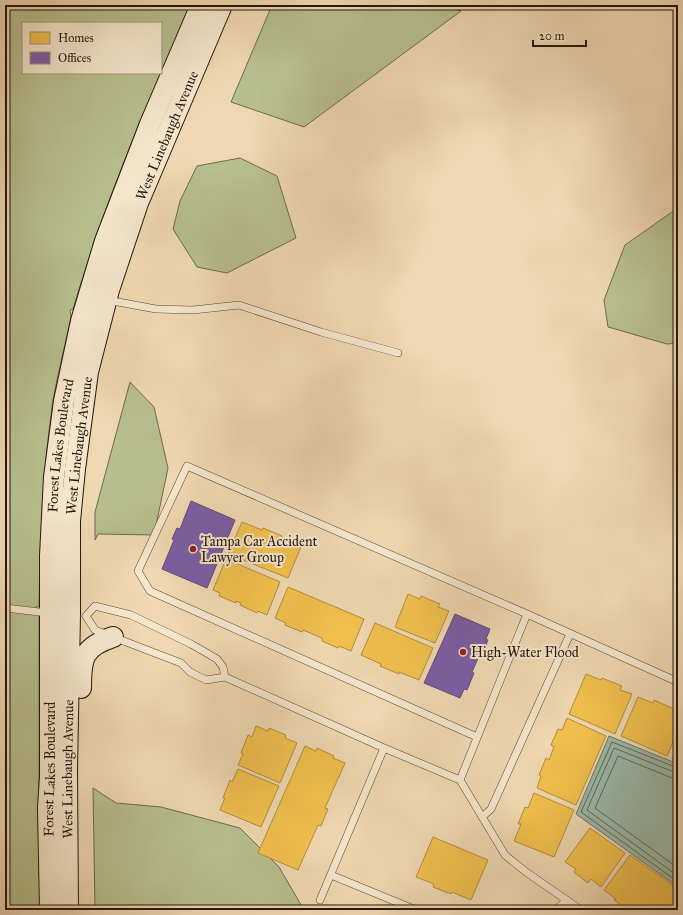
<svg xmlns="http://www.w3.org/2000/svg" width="683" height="915" font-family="'IM FELL Great Primer',serif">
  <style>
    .green { fill: #b7bf8d; stroke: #6e6a4c; fill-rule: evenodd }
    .water { fill: #9abaaa; stroke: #6b786a }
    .homes { fill: #f2c14e; stroke: #b48d3a }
    .offices { fill: #7b5ea7; stroke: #614878 }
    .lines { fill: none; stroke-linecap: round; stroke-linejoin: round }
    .shore { stroke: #5f685a; stroke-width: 1 }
    .lane-casing { stroke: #574634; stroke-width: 8 }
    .secondary-casing { stroke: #24150b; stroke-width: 22 }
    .lane { stroke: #f5e6cc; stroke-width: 7 }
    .secondary { stroke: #f5e6cc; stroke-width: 20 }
    .poi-dot { fill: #8f2418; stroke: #f5e6cc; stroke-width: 1.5 }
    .labels { text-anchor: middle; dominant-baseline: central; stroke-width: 4; stroke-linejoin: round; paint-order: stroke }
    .street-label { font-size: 14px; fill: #24150b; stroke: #f5e6cc }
    .poi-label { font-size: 14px; fill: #24150b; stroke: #f5e6cc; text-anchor: start }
  </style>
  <rect width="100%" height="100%" fill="#efd8b1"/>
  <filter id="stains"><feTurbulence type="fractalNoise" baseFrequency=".005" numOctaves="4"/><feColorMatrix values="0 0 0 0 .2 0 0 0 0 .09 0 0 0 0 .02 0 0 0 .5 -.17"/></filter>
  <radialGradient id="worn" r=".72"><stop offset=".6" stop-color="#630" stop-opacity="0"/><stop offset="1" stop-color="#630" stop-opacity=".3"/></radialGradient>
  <path class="green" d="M5 5H190C175 44 157 81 141 120 115 182 92 245 73 309L70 310 71 317C65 345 58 373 53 400 43 469 40 537 39 606L36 607 39 614V776L38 807 40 910H5ZM23 23H161V73H23Z
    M272 5H439L461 11 304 127 231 102Z
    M240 158 277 176 296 238 227 273 197 267 173 229 180 201 197 166Z
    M672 212 678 213V343L667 344 608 327 604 300 625 245Z
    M130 382 154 407 168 468 154 535 98 534 95 540V512Z
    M93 788 116 803 161 807 240 828 279 867 304 910H95Z"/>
  <path class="water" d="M609 736 678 764V887L576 814Z"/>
  <path class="homes" d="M242 522 262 530 263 528 282 536 281 539 301 547 288 578 228 554Z
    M226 559 280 582 267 615 258 611 257 613 240 605 241 603 236 601V603L219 596 220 593 213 590Z
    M288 587 364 619 351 651 339 646 338 648 322 641V638L303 630 302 632 285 625 286 623 275 618Z
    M408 594 420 599 421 596 440 604 438 607 449 611 435 643 395 627Z
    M375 623 433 648 419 680 399 672V674L380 666 381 664 361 655Z
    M586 674 601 680 602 678 622 686 620 690 632 694 615 734 569 714Z
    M638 697 653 703 654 700 674 709 673 712 678 715V731L667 756 621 736Z
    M567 718 606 736 576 805 537 788 541 776 539 775 546 758 549 760 554 747 551 745 558 729 562 730Z
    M256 726 268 731 269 728 286 735 285 738 297 743 280 783 238 765 243 754 241 753 248 735 252 737Z
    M678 744V762L672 759Z
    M305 746 316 751 317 748 334 756 333 758 345 763 325 808 328 809 321 826 318 825 298 870 258 853Z
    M238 769 279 786 261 827 220 810 225 798H223L230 780 232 782Z
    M534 793 574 810 554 857 514 841 521 824H518L525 807 528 808Z
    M590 828 625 853 601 887 591 879 588 883 574 872 576 869 565 862Z
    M433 837 488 860 471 900 452 892 451 894 433 887 434 884 416 877Z
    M630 855 678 889V910H632L630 908 628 910 614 900 616 899 604 890Z"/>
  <path class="offices" d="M191 501 235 520 207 588 162 569 174 540 172 539 177 528 180 529Z
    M455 614 490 629 486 639 488 640 481 657 479 656 472 672 474 673 467 690 464 689 460 698 424 683Z"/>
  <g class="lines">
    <path class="shore" d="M678 768 612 742 581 812 678 882
      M678 773 674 772 614 748 587 810 678 876
      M678 779 672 778 618 756 595 808 678 868"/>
    <defs>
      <path id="lane" d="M107 300 156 309 193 310 239 305 321 332 398 353
        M5 608 48 613
        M527 614 678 682
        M86 616 95 630 181 663 190 672 206 680 225 677 384 748 460 780 505 855 526 872 581 910
        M86 616 95 606 131 615 191 644 217 659 223 667 225 677
        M460 780 527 614 187 466 138 571 150 591 477 737
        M482 817 491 809 570 634
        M331 875 416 910
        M320 900 384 748
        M555 910 567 900"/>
      <g id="secondary">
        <path d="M81 688C81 658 83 647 113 637"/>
        <path id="s1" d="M50 910 48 808 50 777V556L54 477 64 401 81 321 105 241 150 124 201 5"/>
        <path id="s2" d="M68 910 67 769 70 615V521L75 469 88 372 109 290 138 203 222 5"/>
      </g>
    </defs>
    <use href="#lane" class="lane-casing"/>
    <use href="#secondary" class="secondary-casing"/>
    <use href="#lane" class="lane"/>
    <use href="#secondary" class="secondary"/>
  </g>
  <g class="poi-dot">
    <circle cx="193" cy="549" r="4"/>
    <circle cx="463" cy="652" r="4"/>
  </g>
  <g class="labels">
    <g class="street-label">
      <text stroke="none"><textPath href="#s2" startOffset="789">West Linebaugh Avenue</textPath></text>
      <text stroke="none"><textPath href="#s2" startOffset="465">West Linebaugh Avenue</textPath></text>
      <text stroke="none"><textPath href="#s1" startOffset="465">Forest Lakes Boulevard</textPath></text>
      <text stroke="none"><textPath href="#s1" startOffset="141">Forest Lakes Boulevard</textPath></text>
      <text stroke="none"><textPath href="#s2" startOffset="141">West Linebaugh Avenue</textPath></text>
    </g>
    <g class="poi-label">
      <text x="201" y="541">Tampa Car Accident<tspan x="201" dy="16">Lawyer Group</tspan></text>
      <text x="471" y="652">High-Water Flood</text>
    </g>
  </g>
  <rect width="683" height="915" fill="none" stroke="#efd8b1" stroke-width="20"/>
  <rect x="6" y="6" width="671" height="903" fill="none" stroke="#24150b" stroke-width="2"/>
  <rect x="10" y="10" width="663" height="895" fill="none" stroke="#24150b"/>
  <rect x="22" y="22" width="140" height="52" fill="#f5e6cc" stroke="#a1927f"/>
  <rect x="30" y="32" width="20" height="12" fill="#f2c14e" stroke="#a1927f"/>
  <text x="58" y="42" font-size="12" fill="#24150b">Homes</text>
  <rect x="30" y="52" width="20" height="12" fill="#7b5ea7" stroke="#a1927f"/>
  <text x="58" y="62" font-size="12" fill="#24150b">Offices</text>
  <path d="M533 40v6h53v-6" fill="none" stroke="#24150b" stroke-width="2"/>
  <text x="539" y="40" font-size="12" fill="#24150b" stroke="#f5e6cc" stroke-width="3" paint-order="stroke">20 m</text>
  <rect width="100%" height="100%" filter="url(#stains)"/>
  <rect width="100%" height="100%" fill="url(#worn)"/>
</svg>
